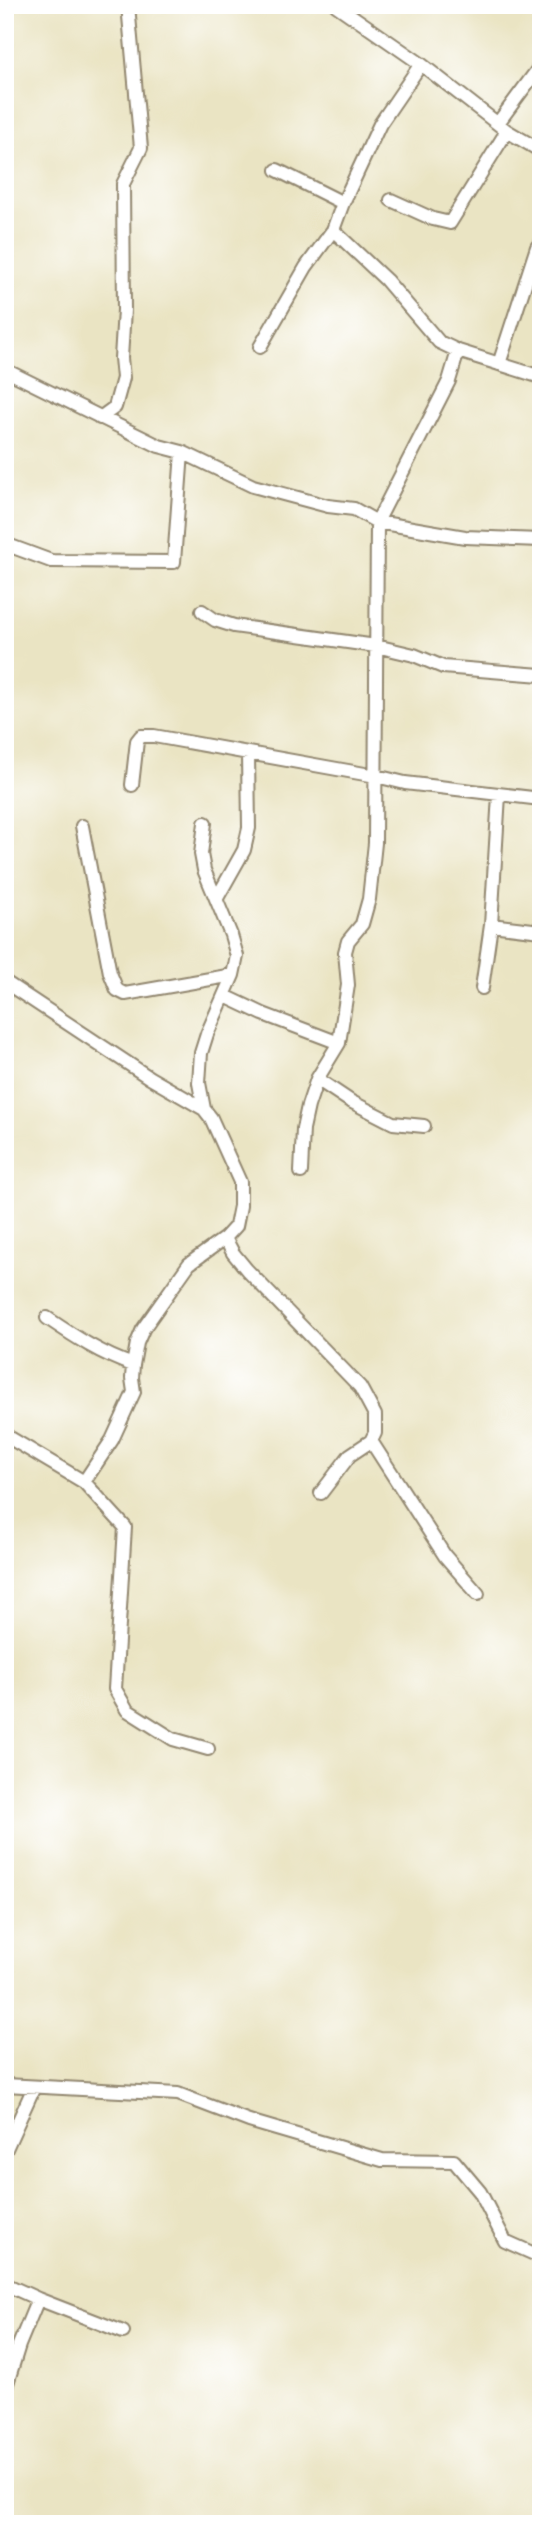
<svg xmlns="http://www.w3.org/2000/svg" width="546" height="2529" font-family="Kalam,sans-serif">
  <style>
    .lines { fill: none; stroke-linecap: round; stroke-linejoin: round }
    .minor-casing { stroke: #928770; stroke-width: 16 }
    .minor { stroke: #fff; stroke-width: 12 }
  </style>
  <rect width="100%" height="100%" fill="#fff"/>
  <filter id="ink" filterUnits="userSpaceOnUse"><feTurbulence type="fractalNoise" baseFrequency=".0143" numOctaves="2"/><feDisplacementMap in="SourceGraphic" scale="14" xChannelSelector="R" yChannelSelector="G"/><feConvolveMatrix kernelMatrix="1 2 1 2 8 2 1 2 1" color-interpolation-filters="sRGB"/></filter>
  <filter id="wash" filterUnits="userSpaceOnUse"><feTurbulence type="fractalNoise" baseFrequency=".00686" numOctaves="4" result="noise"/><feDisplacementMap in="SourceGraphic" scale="28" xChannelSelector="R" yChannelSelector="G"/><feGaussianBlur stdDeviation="1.57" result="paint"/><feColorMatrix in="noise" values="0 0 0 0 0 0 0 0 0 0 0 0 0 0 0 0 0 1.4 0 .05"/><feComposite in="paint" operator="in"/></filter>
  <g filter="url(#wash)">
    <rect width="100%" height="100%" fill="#eae4c3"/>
  </g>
  <g filter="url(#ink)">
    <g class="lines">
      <defs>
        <path id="minor" d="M336 5 421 64 507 131 541 151
          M498 123 541 65
          M277 170 343 203
          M391 200 433 219 450 223 507 131
          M333 230 386 280 439 342 458 351 541 377
          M260 347 306 267 333 230 343 203 380 124 421 64
          M499 364 537 247
          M5 370 159 446 182 452 253 486 328 506 354 509 377 522 465 537 541 540
          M100 418 115 407 123 378 121 358 124 310 123 184 141 148 128 5
          M5 544 51 561 174 562 182 452
          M202 611 215 620 234 626 376 646 414 655 443 667 541 675
          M132 785 137 741 141 736H154L376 776 405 783 541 799
          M82 826 110 973 117 990 125 994 233 975
          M217 898 244 850 249 828 248 754
          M491 925 541 931
          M5 982 150 1078 204 1109 211 1118 240 1182V1206L236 1226 225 1238 189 1264 143 1329 137 1343 133 1365 132 1378 134 1392 112 1440 84 1482
          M482 988 491 925 499 795
          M225 996 263 1014 339 1043
          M317 1079 350 1101 393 1123 424 1126
          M204 1109 199 1083 201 1053 207 1034 233 975 237 956 231 935 204 870 201 854 205 823
          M301 1172 303 1129 308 1106 317 1079 339 1043 348 985 345 952 348 941 362 924 369 899 375 843 377 522 449 381 458 351
          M225 1238 233 1253 247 1270 360 1387 375 1415V1433L371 1441 350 1455 321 1493
          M47 1318C75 1337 101 1354 133 1365
          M5 1435 84 1482 125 1527 115 1689 127 1710 173 1739 208 1749
          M371 1441 445 1556 478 1594
          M5 2085 178 2094 249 2121 382 2160 454 2161 480 2192 505 2241 541 2257
          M5 2151 34 2087
          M5 2284 38 2299 123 2332
          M5 2390 19 2345 38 2299"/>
      </defs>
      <use href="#minor" class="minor-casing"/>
      <use href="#minor" class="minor"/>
    </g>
  </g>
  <rect width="546" height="2529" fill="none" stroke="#fff" stroke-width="28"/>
</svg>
